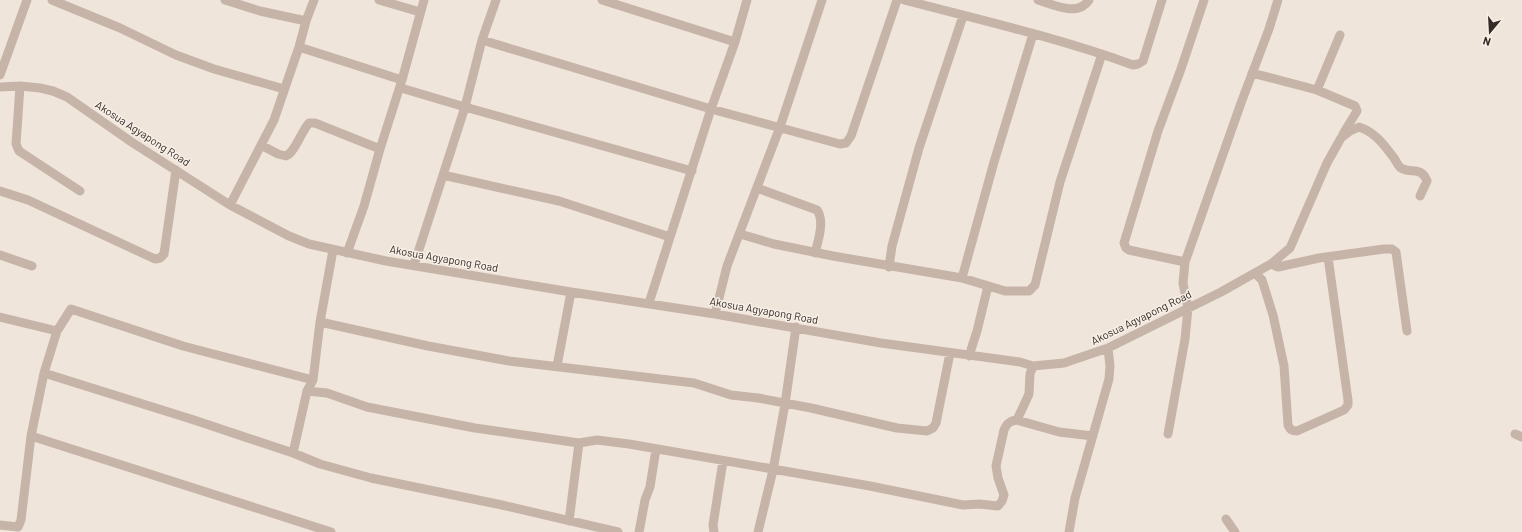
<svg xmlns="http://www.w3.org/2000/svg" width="1522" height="532" font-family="Barlow,sans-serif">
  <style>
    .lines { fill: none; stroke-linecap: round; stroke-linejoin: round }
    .minor { stroke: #c7b4a8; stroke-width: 9 }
    .labels { text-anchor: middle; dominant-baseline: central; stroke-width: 3; stroke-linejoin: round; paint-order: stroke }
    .street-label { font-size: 11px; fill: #342b27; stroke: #f8efe7 }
  </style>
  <rect width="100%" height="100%" fill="#f0e5db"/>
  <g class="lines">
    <path class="minor" d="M52 0 120 28 176 55 214 69 284 89
      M225 0 260 11 306 21
      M379 0 420 12
      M496 0 482 40 465 107 692 171
      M602 0 735 42
      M904 0C981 20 1059 38 1133 65L1138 64 1143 61 1162 0
      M1038 0C1054 5 1078 17 1089 0
      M482 40 711 109 840 144 846 143 851 136 897 0
      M299 47 402 80 424 0
      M1252 73 1317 90 1355 106 1357 111 1343 134
      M0 75 27 0
      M20 86 16 144 19 151 80 191
      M0 87 20 86 40 88 53 91 67 97 133 143 230 205 289 236 309 244 386 261 571 292 715 314 881 343 1020 362 1033 366 1064 363 1108 348 1221 292 1271 264 1290 248 1327 163 1341 138 1350 131 1359 127C1375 132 1384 145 1394 158 1396 161 1398 166 1401 168 1412 174 1421 166 1427 181L1420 196
      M401 88 465 107 414 265
      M1317 90 1340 35
      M261 145 278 154 286 156C295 152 301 132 309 123H315L380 149
      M443 175 559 201 670 237
      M757 188 817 210C825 221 818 241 815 253
      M0 191 28 200 155 259 160 258 164 254 176 170
      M230 205 274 120 299 47 306 21 314 0
      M740 234 774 244 833 256 962 278 1005 291H1029L1035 285 1060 182 1102 54
      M347 253 364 206 380 149 401 83
      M0 255 32 266
      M1185 262 1129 250 1126 248 1124 243 1158 131 1181 69 1204 0
      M1271 264 1278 267 1319 258 1384 249H1392L1396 252 1407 331
      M889 267 892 246 919 148 963 16
      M1255 273 1262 280 1273 315 1284 366 1288 425C1290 430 1292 431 1297 431L1344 410 1348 405V400L1328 257
      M962 278 994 162 1033 34
      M649 303 711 109 735 42 747 0
      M715 314 727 266 780 127 822 0
      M0 317 57 331
      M320 322 428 346 509 361 694 383 731 395 758 398 811 408 897 428 927 431 933 428 936 423 950 353
      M969 356 977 331 988 286
      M557 366 571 292
      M313 380 183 346 71 309 57 331 44 373 194 420 293 453 320 464 371 478 502 505 618 532
      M307 391 327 393 367 407 475 428 579 443 597 440 629 444 870 486 963 505 979 504 998 506 1002 501 1004 495 998 478 996 466 1004 430C1007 423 1010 421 1017 420L1059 432 1093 436
      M1017 420 1029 394 1030 374 1033 366
      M1168 434 1185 339 1188 308 1183 283 1185 262 1241 103 1269 29 1278 0
      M1515 434 1522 437
      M31 436 331 532
      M293 453 307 391 313 380 320 322 333 250
      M1226 519 1235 532
      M569 521 579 443
      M0 525 18 527 21 520 31 436 44 373
      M639 532 645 500 650 487 656 449
      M714 532 713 525 723 461
      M758 532 773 470 785 404 796 327
      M1069 532 1075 498 1109 379 1110 366 1108 348"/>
  </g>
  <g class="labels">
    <g class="street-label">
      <text transform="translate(143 133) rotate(33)">Akosua Agyapong Road</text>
      <text transform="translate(444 258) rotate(10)">Akosua Agyapong Road</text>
      <text transform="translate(764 310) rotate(10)">Akosua Agyapong Road</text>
      <text transform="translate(1141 317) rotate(-26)">Akosua Agyapong Road</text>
    </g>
  </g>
  <g transform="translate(1490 32) rotate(198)" stroke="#f8efe7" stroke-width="3" paint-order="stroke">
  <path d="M0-3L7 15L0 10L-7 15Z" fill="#342b27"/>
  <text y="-6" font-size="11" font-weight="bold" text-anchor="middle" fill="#342b27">N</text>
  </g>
</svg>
